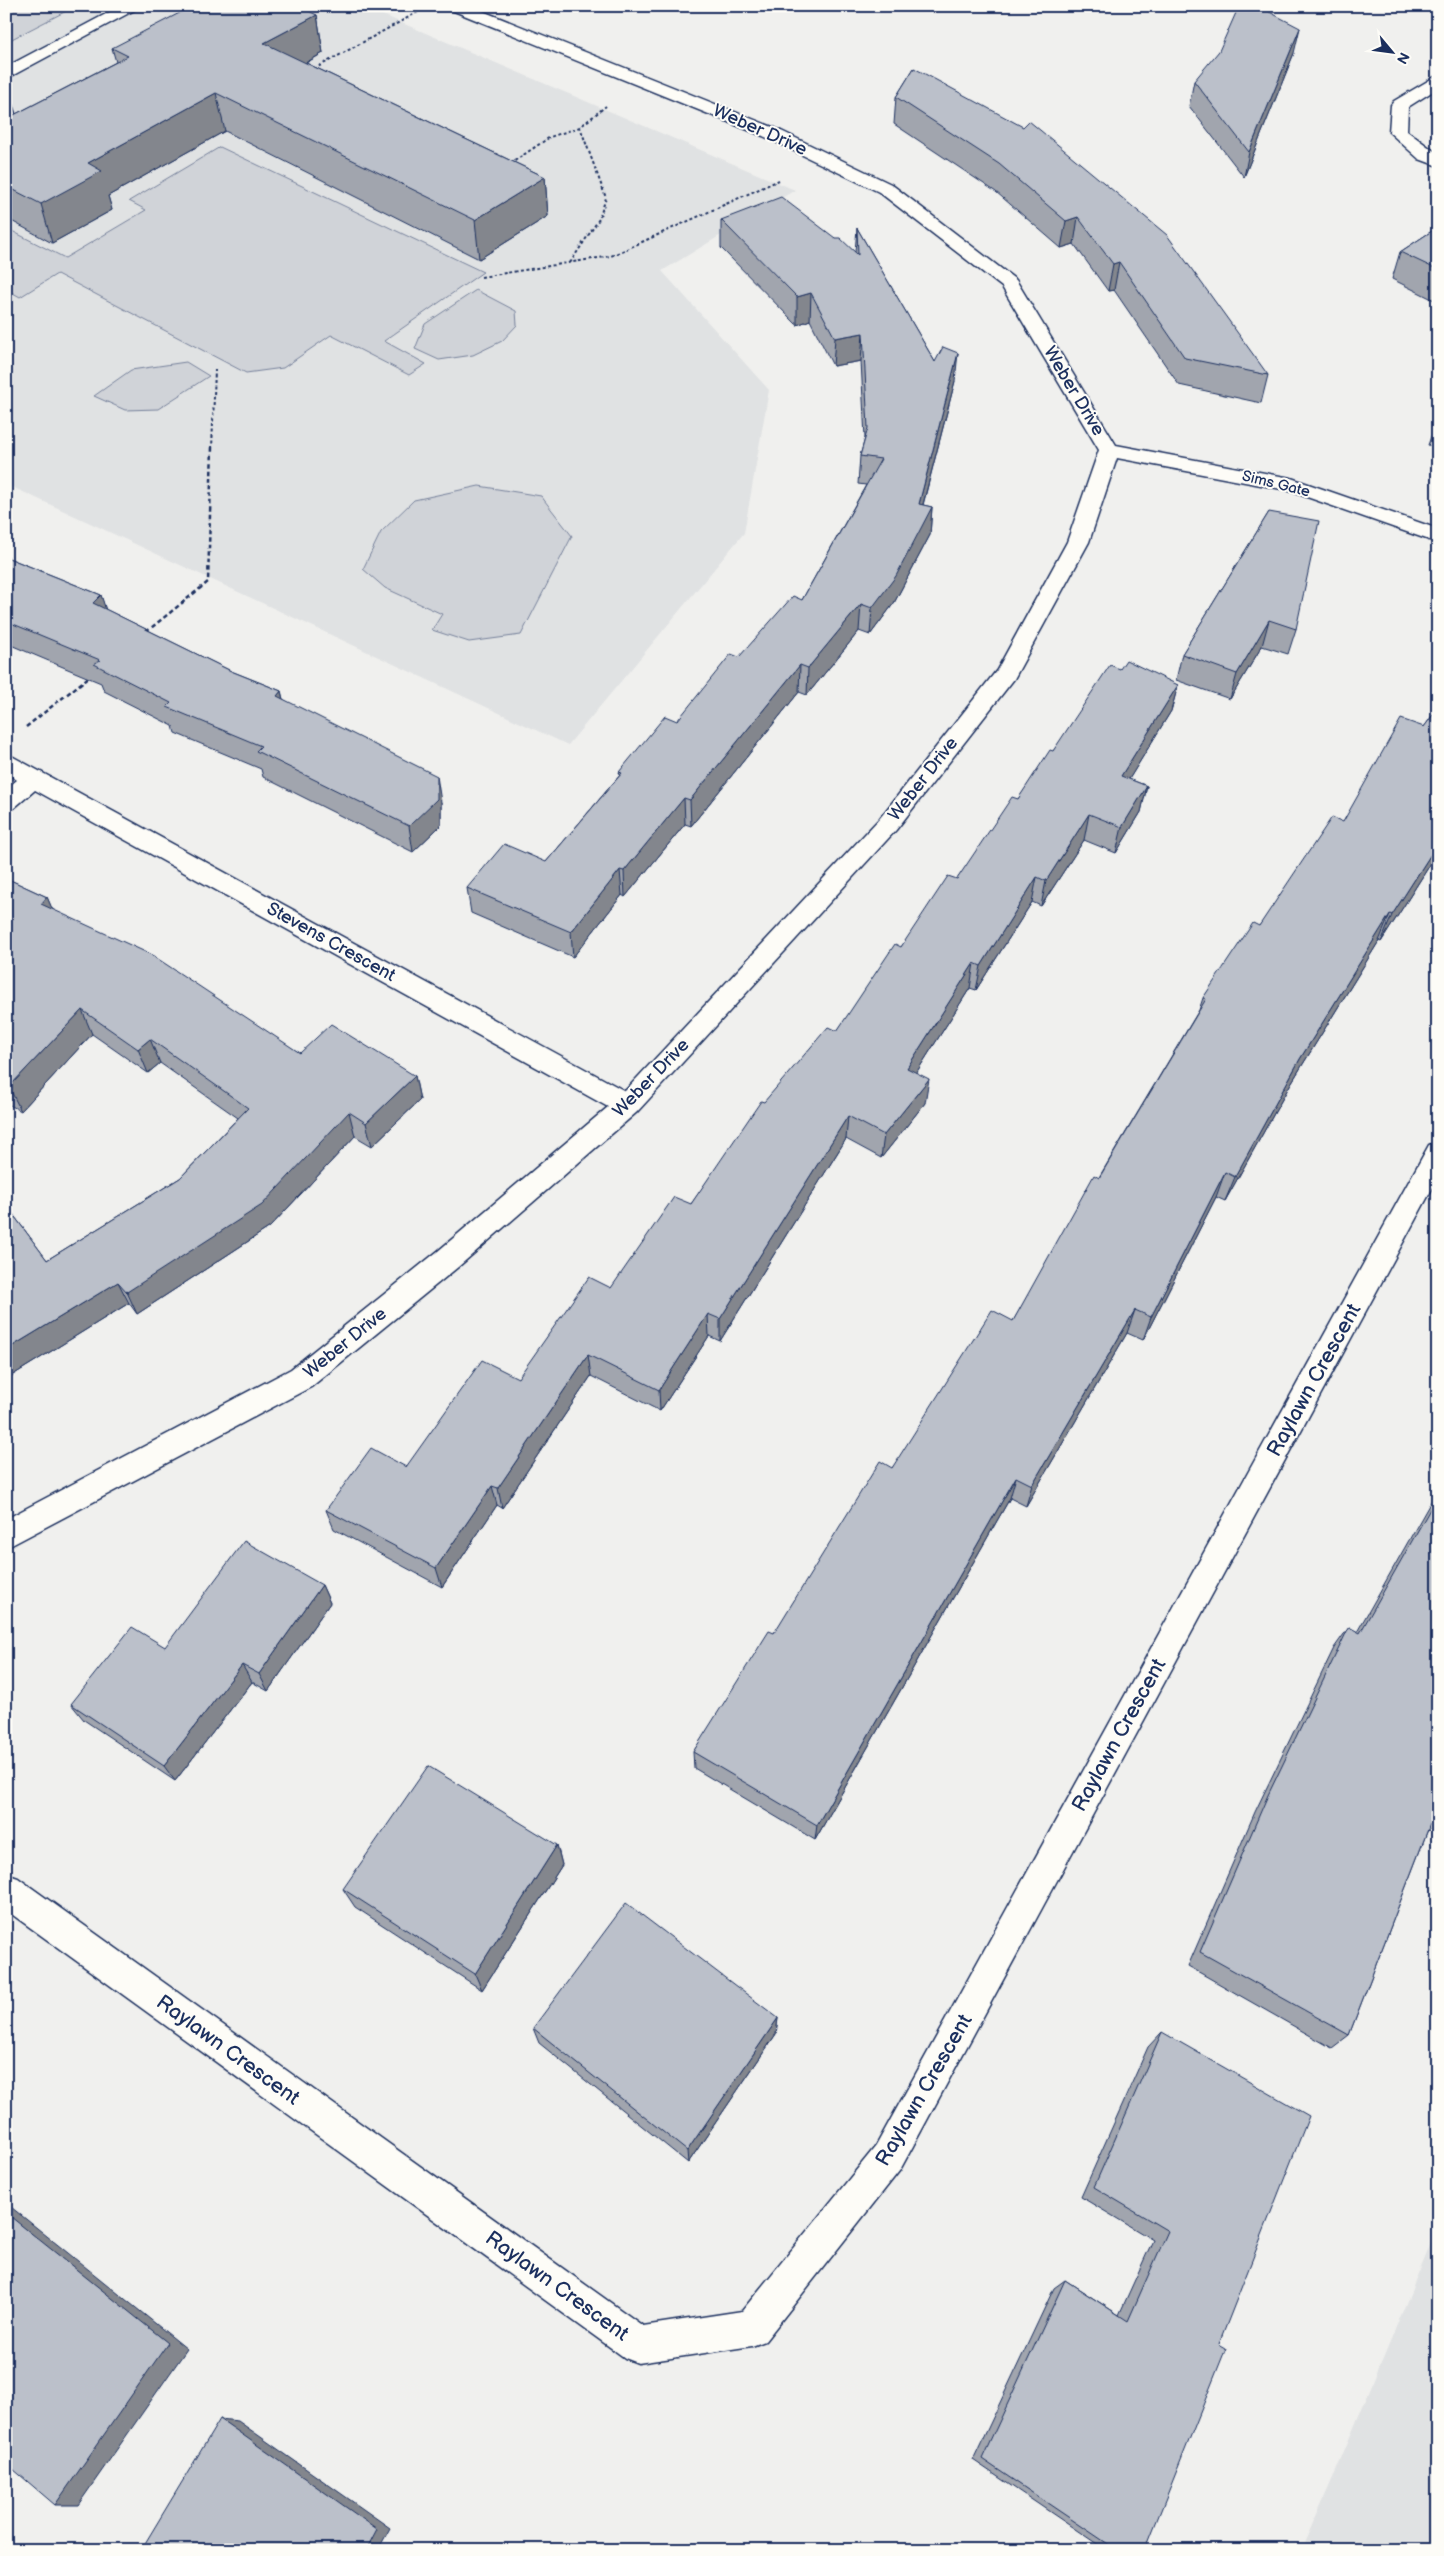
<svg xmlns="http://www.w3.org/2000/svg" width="1444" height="2556" font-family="'Balsamiq Sans',sans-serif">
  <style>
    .built { fill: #e0e2e3 }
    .green { fill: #d0d3d8; stroke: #76819b }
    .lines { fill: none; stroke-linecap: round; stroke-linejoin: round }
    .service-casing { stroke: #1b2f5e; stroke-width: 3 }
    .minor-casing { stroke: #1b2f5e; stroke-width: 3 }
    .path-far1 { stroke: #1b2f5e; stroke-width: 2; stroke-dasharray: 3 2.5; stroke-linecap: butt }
    .path { stroke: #1b2f5e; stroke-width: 2.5; stroke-dasharray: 4.5 3; stroke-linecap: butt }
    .service { fill: #fdfcf7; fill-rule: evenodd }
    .minor { fill: #fdfcf7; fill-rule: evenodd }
    .wall { fill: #a1a5ae; stroke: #1b2f5e }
    .shaded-wall { fill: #83868d; stroke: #1b2f5e }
    .building { fill: #bbc0ca; stroke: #1b2f5e }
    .labels { text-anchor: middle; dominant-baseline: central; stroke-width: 4; stroke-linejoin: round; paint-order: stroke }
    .far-street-label { font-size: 15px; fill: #1b2f5e; stroke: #fdfcf7 }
    .street-label { font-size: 18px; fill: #1b2f5e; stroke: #fdfcf7 }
    .near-street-label { font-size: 21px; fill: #1b2f5e; stroke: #fdfcf7 }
  </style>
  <rect width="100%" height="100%" fill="#f0f0ee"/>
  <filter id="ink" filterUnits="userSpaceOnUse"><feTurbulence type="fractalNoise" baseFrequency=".02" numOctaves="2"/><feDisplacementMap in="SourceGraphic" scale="10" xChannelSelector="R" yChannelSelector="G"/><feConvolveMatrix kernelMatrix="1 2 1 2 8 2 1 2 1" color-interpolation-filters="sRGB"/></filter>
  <g filter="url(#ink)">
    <path class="built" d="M76 6H362L795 190 662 271 769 390 744 533 568 745 6 484V42Z
      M1438 2227V2550H1301L1329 2487Z"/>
    <path class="green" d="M6 6H76L6 42Z
      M220 147 483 272 384 341 426 364 409 375 331 335 283 368 246 373 57 274 20 297 6 289V228L65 258 146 210 129 201Z
      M476 290 516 311 517 325 502 341 473 355 439 360 415 349 425 324Z
      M186 362 209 376 158 409 125 410 94 396 131 370Z
      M479 486 541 496 572 536 521 635 469 642 432 630 442 614 385 588 363 569 381 532 414 500Z"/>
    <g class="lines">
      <defs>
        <path id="service" d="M121 6H142L6 79V67Z
          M6 104 12 105 15 114 12 118 6 119Z"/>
        <path id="minor" d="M447 6H470L775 128 891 184 1016 280 1116 445 1291 478 1438 529V543L1287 490 1117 458 1089 542 1014 679 896 830 637 1112 458 1267 311 1387 6 1548V1519L291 1369 438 1251 608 1107 35 790 14 808 6 810V789L17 780 6 772V753L625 1091 880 818 997 670 1067 542 1099 450 1002 287 879 192 763 136 449 9Z
          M1438 75V88L1408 107 1407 131 1438 154V166L1419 159 1389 132 1391 105 1394 101Z
          M1438 1142V1178L900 2170 765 2341 752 2346 638 2363 625 2358 6 1910V1874L18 1878 643 2326 742 2311 876 2146 1429 1145Z"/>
      </defs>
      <use href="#service" class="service-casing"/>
      <use href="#minor" class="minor-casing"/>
      <path class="path-far1" d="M314 69 418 12
        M510 164 550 137 580 127
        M570 263 599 219 606 198 580 127 606 106
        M481 277 611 256 779 180
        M212 449 215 370"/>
      <path class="path" d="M146 632 208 582 212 447
        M26 727 90 676"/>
      <use href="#service" class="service"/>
      <use href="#minor" class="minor"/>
    </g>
    <path class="wall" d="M317 15 323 53 306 63 545 177 548 216 479 259 225 131 108 196 112 210 52 243 6 218V119L116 62 112 48Z
      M1294 53 1244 177 1189 106 1194 81Z
      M914 68 1268 375 1261 403 1179 385 1114 290 1108 291 1074 244 1061 248 996 192 894 124 896 97Z
      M721 220 835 238 855 252 857 228 935 362 955 381 923 505 932 507 930 535 894 603 870 635 859 631 807 695 799 692 691 826 685 824 625 897 622 895 573 957 471 913 467 888 546 862 620 775 619 772 677 721 739 657 802 600 866 485 858 484 860 456 865 438 861 361 833 366 810 320 797 325 721 248Z
      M1438 227V302L1392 279 1400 252Z
      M1438 417V448L1428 445Z
      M1269 512 1296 629 1288 654 1262 646 1230 699 1176 680 1182 654Z
      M6 557 101 595 105 609 231 671 281 691 283 699 441 802V825L413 852 263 777 261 769 175 733 173 726 104 691 101 683 6 643Z
      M1120 669 1178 685 1171 711 1129 779 1147 786 1141 812 1116 853 1084 840 1041 906 1032 902 976 990 970 988 916 1073 925 1103 881 1158 846 1139 720 1341 709 1336 660 1411 591 1376 502 1508 497 1505 442 1587 334 1529 326 1510 406 1467 518 1378 611 1288 691 1204 764 1102 837 1031 901 947 957 879 1018 799 1053 751Z
      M1438 708V852L1381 942 1379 941 1290 1085 1225 1201 1216 1197 1143 1340 1127 1333 1026 1506 1010 1498 815 1840 694 1768 693 1752 774 1633 892 1468 1013 1321 1199 1010 1203 998 1259 926 1343 822 1424 727Z
      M6 878 47 897 52 909 300 1053 415 1076 420 1100 372 1146 355 1136 270 1227 137 1314 129 1303 8 1378 6 1375V1205L47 1260 180 1178 238 1118 160 1063 148 1073 92 1034 21 1111 6 1103Z
      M1438 1489V1815L1433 1826 1427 1832 1349 2035 1332 2048 1188 1966 1255 1812 1334 1648 1349 1627 1357 1632Z
      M322 1585 330 1603 268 1691 252 1682 175 1781 84 1720 71 1704 165 1647Z
      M557 1845 562 1865 482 1990 355 1907 343 1889Z
      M778 2018 776 2034 688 2163 539 2043 533 2028Z
      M1162 2032 1219 2344 1145 2550H1106L973 2460 1054 2288 1065 2280 1119 2315 1153 2240 1081 2197 1148 2047Z"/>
    <path class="shaded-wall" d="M317 15 323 53 271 82 264 43Z
      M1300 28 1294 53 1244 177 1249 152Z
      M216 93 225 131 108 196 112 210 52 243 41 204 88 163Z
      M545 177 548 216 479 259 475 220Z
      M1078 217 1074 244 1061 248 1066 221Z
      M1119 262 1114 290 1108 291 1113 264Z
      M811 293 810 320 797 325V297Z
      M863 333 861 361 833 366 835 338Z
      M958 353 955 381 916 531 919 504Z
      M932 507 930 535 894 603 870 635 872 608Z
      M101 595 110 622 93 603Z
      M861 604 859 631 807 695 808 668Z
      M1269 620 1262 646 1230 699 1237 674Z
      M800 665 799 692 691 826 690 800Z
      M1178 685 1171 711 1115 802 1121 776Z
      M281 691 287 718 277 696Z
      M437 776 441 802V825L413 852 409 826Z
      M1147 786 1141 812 1116 853 1122 827Z
      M684 798 685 824 625 897 624 871Z
      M1089 814 1084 840 1041 906 1046 881Z
      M1438 843V852L1381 942 1392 915Z
      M620 870 622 895 573 957 571 932Z
      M1037 877 1032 902 976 990 981 966Z
      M47 897 58 922 41 904Z
      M1390 914 1379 941 1290 1085 1225 1201 1235 1177 1300 1059Z
      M974 963 970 988 904 1092 907 1068Z
      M82 1010 92 1034 21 1111 9 1087Z
      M150 1039 160 1063 148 1073 138 1049Z
      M415 1076 420 1100 372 1146 366 1123Z
      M929 1079 925 1103 881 1158 884 1135Z
      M349 1112 355 1136 270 1227 137 1314 127 1292Z
      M848 1116 846 1139 720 1341V1319Z
      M1225 1172 1216 1197 1143 1340 1151 1317Z
      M118 1282 129 1303 8 1378 6 1374V1350Z
      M1135 1310 1127 1333 1026 1506 1032 1485Z
      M708 1314 709 1336 660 1411 659 1390Z
      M588 1355 591 1376 502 1508 498 1488Z
      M1016 1477 1010 1498 815 1840 817 1825Z
      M492 1486 497 1505 442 1587 436 1568Z
      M322 1585 330 1603 268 1691 259 1674Z
      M242 1665 252 1682 175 1781 164 1766Z
      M557 1845 562 1865 482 1990 475 1974Z
      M778 2018 776 2034 688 2163 687 2151Z
      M6 2203 187 2349 78 2505H55L6 2213Z
      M220 2419 238 2421 390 2528 378 2550H366Z"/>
    <path class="building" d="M193 6H298L317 15 264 43 545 177 475 220 216 93 88 163 102 171 41 204 6 186V119L128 56 112 48Z
      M1239 6H1258L1300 28 1249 152 1194 81 1219 51Z
      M914 68 1023 127 1029 121 1167 235 1268 375 1185 358 1119 262 1113 264 1078 217 1066 221 999 164 896 97Z
      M781 197 835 238H840L858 255 857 228 935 362 943 347 958 353 919 504 932 507 896 576 872 608 861 604 808 668 800 665 690 800 684 798 624 871 620 870 571 932 467 888 504 844 546 862 622 773 619 772 665 716 677 721 731 654 739 657 793 596 802 600 881 459 860 456 868 428 863 333 835 338 811 293 797 297 721 220Z
      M1438 227V270L1400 252Z
      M1269 512 1319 521 1296 629 1269 620 1237 674 1182 654Z
      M6 557 101 595 93 603 231 671 281 691 277 696 437 776V799L409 826 256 751 261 746 167 707 171 703 94 664 100 660 6 621Z
      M1126 660 1178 685 1121 776 1147 786 1122 827 1089 814 1046 881 1037 877 981 966 974 963 907 1068 929 1079 884 1135 848 1116 720 1319 708 1314 659 1390 588 1355 498 1488 492 1486 436 1568 326 1510 371 1448 406 1467 482 1360 518 1378 589 1277 611 1288 674 1197 691 1204 761 1101 764 1102 828 1027 837 1031 895 944 901 947 948 876 957 879 1012 797 1018 799 1050 750 1053 751 1110 665 1120 669Z
      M1438 708V843L1392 915 1390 914 1300 1059 1235 1177 1225 1172 1151 1317 1135 1310 1032 1485 1016 1477 817 1825 693 1752 769 1631 774 1633 880 1461 892 1468 992 1310 1013 1321 1094 1175 1099 1178 1206 999 1203 998 1253 923 1259 926 1332 817 1343 822 1401 719 1424 727Z
      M6 878 47 897 41 904 152 955 300 1053 331 1024 415 1076 366 1123 349 1112 262 1205 127 1292 118 1282 6 1350V1205L47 1260 180 1178 248 1108 150 1039 138 1049 82 1010 9 1087 6 1086V1018L11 1013 6 1011Z
      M1438 1495V1815L1433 1826 1430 1824 1349 2035 1200 1952 1268 1795 1349 1627 1360 1633Z
      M244 1541 322 1585 259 1674 242 1665 164 1766 71 1704 132 1627 165 1647Z
      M428 1766 557 1845 475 1974 343 1889Z
      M626 1903 778 2018 687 2151 533 2028Z
      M1162 2032 1309 2116 1219 2344 1226 2348 1145 2550H1117L982 2459 1065 2280 1128 2321 1168 2231 1094 2187Z
      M6 2213 168 2343 55 2505 6 2463Z
      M220 2419 377 2529 366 2550H141Z"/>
  </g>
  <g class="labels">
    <g class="far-street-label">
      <text transform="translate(1276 484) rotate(14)">Sims Gate</text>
    </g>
    <g class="street-label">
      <text transform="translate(760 130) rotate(24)">Weber Drive</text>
      <text transform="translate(1074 391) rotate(59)">Weber Drive</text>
      <text transform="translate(923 779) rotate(-52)">Weber Drive</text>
      <text transform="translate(331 942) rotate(29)">Stevens Crescent</text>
      <text transform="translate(651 1078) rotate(-46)">Weber Drive</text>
      <text transform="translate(345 1343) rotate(-39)">Weber Drive</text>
    </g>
    <g class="near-street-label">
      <text transform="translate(1314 1380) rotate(-61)">Raylawn Crescent</text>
      <text transform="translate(1119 1735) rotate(-61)">Raylawn Crescent</text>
      <text transform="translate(228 2050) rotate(36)">Raylawn Crescent</text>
      <text transform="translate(924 2090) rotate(-60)">Raylawn Crescent</text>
      <text transform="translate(557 2286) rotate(36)">Raylawn Crescent</text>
    </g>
  </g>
  <rect width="1444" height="2556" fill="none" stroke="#fdfcf7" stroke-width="25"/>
  <rect x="12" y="12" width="1419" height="2531" fill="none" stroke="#1b2f5e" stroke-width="2" filter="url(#ink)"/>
  <g transform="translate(1392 52) rotate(119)" stroke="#fdfcf7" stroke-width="4" paint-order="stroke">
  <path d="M0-4L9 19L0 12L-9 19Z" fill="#1b2f5e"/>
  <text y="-8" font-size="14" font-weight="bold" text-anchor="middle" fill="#1b2f5e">N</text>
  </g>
</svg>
